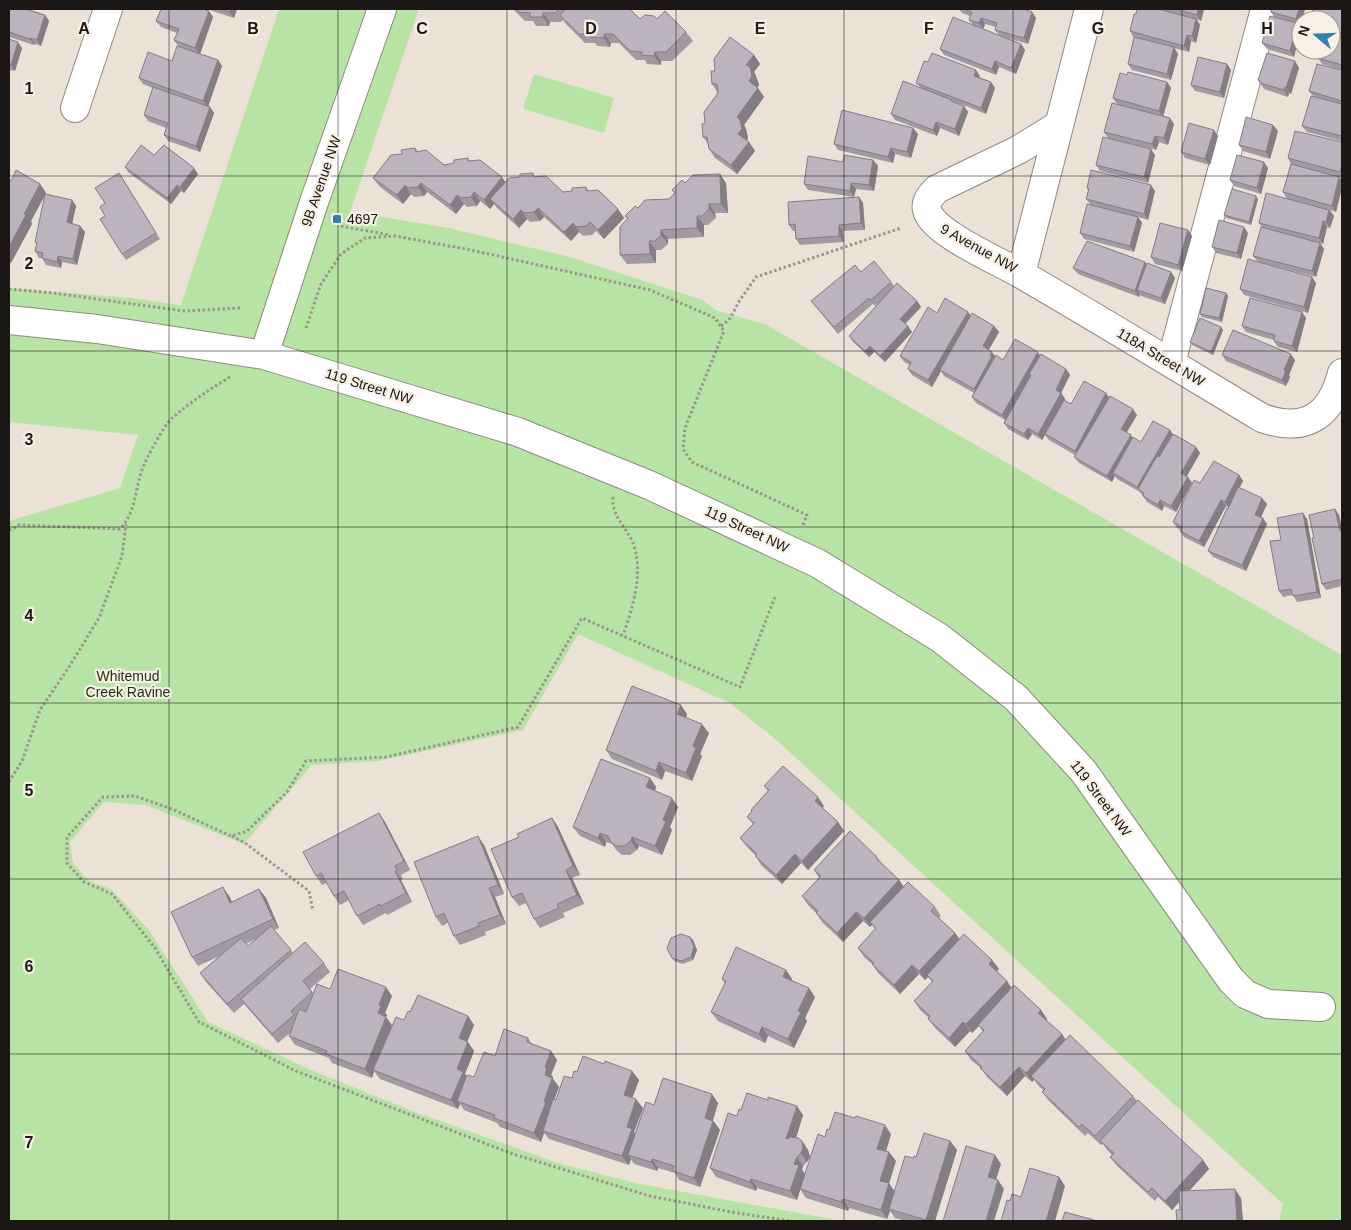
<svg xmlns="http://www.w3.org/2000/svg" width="1351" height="1230" font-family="Arial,sans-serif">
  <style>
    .green { fill: #b7e4a4 }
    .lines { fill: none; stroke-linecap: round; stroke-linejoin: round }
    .minor-casing { stroke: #91887f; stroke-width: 30 }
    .path { stroke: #9c948d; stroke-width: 3; stroke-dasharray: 2.5 2.5; stroke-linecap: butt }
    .minor { stroke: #fff; stroke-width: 28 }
    .wall { fill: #a19aa3; fill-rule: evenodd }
    .shaded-wall { fill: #837d84 }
    .building { fill: #bbb3bd; stroke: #837d84 }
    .grid { fill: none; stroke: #1a1714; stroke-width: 1; stroke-opacity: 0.55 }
    .poi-dot { fill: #3280b2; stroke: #f8efe5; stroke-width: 2 }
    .labels { text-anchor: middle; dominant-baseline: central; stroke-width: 4.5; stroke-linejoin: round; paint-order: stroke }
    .street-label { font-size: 14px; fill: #1a1714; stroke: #f8efe5 }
    .poi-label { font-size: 14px; fill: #1a1714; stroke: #f8efe5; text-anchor: start }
    .park-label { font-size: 14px; fill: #1a310f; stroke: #f8efe5 }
    .grid-label { font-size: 16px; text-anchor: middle; font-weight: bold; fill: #1a1714; stroke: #f8efe5; stroke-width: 4.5; stroke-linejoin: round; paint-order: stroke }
  </style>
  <rect width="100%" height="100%" fill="#ebe1d7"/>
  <path class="green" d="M279 9H419L350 212 444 227 570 257 703 300 715 310 765 324 1342 655V1221H1279L1283 1204 773 737 730 703 578 634 523 730 379 761 312 765 244 844 145 805 104 802 70 842 73 863 89 881 111 889 149 930 208 1022 311 1070 415 1112 561 1164 640 1184 842 1221H9V521L120 488 138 435 9 422V288L131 298 181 305Z
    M534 74 614 98 604 133 523 109Z"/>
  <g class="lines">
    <defs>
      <path id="minor" d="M75 108 108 9
        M1059 125 1018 150 937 189C929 197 923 204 929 215 941 236 998 261 1021 274 1102 321 1182 370 1262 418 1305 433 1331 417 1342 373
        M1021 274 1089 9
        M9 320 97 329 264 355 518 432 649 485 817 563 940 638 1016 698 1084 772 1231 980 1245 994 1268 1004 1321 1007
        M264 355 314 202 382 9
        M1171 363 1265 9"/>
    </defs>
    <use href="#minor" class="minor-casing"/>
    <path class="path" d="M341 226 390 235
      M9 289 53 293 184 311 242 308
      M721 326 729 320 740 300 756 277 901 228
      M306 328 321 284 341 254 365 238 395 236 471 250 650 290 715 318 724 331 685 428 683 449 692 462 807 515 802 527
      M613 497C611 515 626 527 633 543 644 572 633 607 623 635
      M9 530 13 529 19 525 120 529C138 509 134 488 144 465 148 455 164 426 171 419 189 403 209 390 230 377
      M775 597 740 687 582 618 518 727 386 757 306 761 287 792 247 831 231 836 172 809 135 796 103 797 67 837V863L84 882 112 894 155 948 199 1022 296 1071 513 1154 650 1196 731 1212 791 1221
      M9 782 22 761 40 710 69 667 99 618 122 556 126 524
      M232 836 245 843 309 891 313 911"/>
    <use href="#minor" class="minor"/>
  </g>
  <path class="wall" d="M9 9H31L30 10 45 15 49 21 41 46 35 44 34 45 9 37Z
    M206 9H237L234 18Z
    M513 9H630L640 19H657L686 32 693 41 672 61H661V65L647 64 645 60H636L619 43H611L610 47 597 46 595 43H585L566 24 563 20 561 22H550L549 26H536L533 21H525Z
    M959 9H1023L1032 12 1036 18 1028 44 1000 36 1021 44 1025 50 1016 74 999 67 996 75 944 55 940 49 973 25 969 20 970 16 962 13ZM985 24 996 27 995 30 999 35 983 29Z
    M1158 9H1204L1201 21 1197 19 1200 25 1196 43 1191 41 1189 52 1174 48 1178 54 1171 80 1132 70 1128 64 1134 38 1130 31 1136 14Z
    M1305 9 1302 20H1301L1300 25H1298L1294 57 1267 49 1262 43 1274 17 1271 12Z
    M1342 9V38L1331 34V20Z
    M213 17 200 54 218 60 222 66 208 106 210 107 214 113 200 152 168 141 164 135 166 128 148 121 144 115 153 88 143 84 139 78 172 61 178 46 174 40 177 33 161 27 156 21Z
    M1342 38V70L1322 64 1318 58Z
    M9 39 22 48 15 71 9 70Z
    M754 55 760 64 754 72 756 76 759 85 757 87 764 97 744 125 746 129 748 138 747 140 749 142 755 151 737 174 715 158 709 149 708 144 703 137 705 123 718 93 712 84 715 71Z
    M1227 64 1231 70 1224 98 1195 91 1191 85Z
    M1299 68 1291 94 1289 93 1288 97 1264 89 1258 80Z
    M1342 70V141L1307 132 1302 126 1313 96 1309 91Z
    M1127 75 1167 82 1171 88 1163 116 1174 124 1168 145 1159 142 1156 150 1108 138 1104 132 1117 104 1113 98Z
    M980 76V78L995 88 986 114 953 101 964 106 968 112 959 136 940 128 937 136 895 120 891 114 920 87 916 83Z
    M1278 131 1270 159 1243 151 1239 145Z
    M918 134 911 158 895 154 893 163 838 150 834 144Z
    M1218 136 1210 165 1185 158 1181 152Z
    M1342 142V178L1339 177 1342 181V188L1336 212 1330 210 1334 216 1330 228 1327 227 1323 244 1320 243 1324 249 1316 277 1258 262 1253 256 1262 227 1259 223 1287 199 1283 192 1291 164 1288 158Z
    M415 148 418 151 444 165 454 163 468 158 470 161 506 182 536 177 563 192 572 191 586 187 588 190 618 209 624 218 604 239 596 231 592 235 583 236 579 232 571 241 544 217 540 221 530 222 527 219 519 228 497 208 494 204 490 209 480 201 477 206 467 207 464 204 456 214 427 192 424 196 414 197 411 194 403 204 380 187 373 178 402 154Z
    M154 155 198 174 184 193 181 191 171 204 129 173 125 167Z
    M1155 155 1148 183 1100 171 1096 165Z
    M873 160 878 166 874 191 856 189 854 197 808 190 804 184 843 162Z
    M1268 168 1261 194 1234 186 1230 180Z
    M123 179 160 239 126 260 122 254 105 216V203Z
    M9 180 11 181 40 184 46 193V194L72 200 76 206 72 224 80 226 85 232 77 265 62 262 61 268 46 265 42 258H39L35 251 37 245 35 242 45 195 31 221 32 224 11 263 9 262Z
    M685 183H726L728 213H715L716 218 708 225H704V237L668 239V244L661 250H656V263L627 264 620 255 628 219 625 216 638 208 669 199 675 194 672 190Z
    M1087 188 1155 191 1148 220 1138 217 1142 223 1134 252 1084 239 1080 233 1090 204 1086 199 1088 191Z
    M859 197 863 203 865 230 843 231 844 242 800 245 796 239 795 231H793L789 225Z
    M1258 199 1251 225 1226 218 1224 215Z
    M1188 230 1192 236 1182 271 1155 264 1151 257Z
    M1248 233 1241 259 1216 253 1212 247Z
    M1073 268 1171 272 1175 278 1165 304 1141 296 1140 294 1139 297 1078 274Z
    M861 272 891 282 894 286 917 301 921 307 905 324 912 332 885 362 874 352 869 357 853 342 849 336 880 301 875 306 873 304 838 334 811 301Z
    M1316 283 1308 313 1244 295 1240 289Z
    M1226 293 1228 296 1222 322 1202 317 1200 314Z
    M968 312 971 316 994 326 999 332 989 350 995 356 1003 360 1040 356 1066 369 1070 375 1061 393 1065 399V401L1071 404 1106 393 1109 398 1137 415 1127 432 1131 435 1133 438 1141 442 1170 430 1172 434 1196 447 1200 453 1187 476 1192 483 1176 512 1164 506 1162 511 1147 502 1140 492 1117 479 1115 476 1112 482 1079 463 1074 457 1075 455 1049 440 1045 435 1042 440 1032 434 1028 440 1008 429 1004 423 1005 420 976 403 972 397 974 393 944 376 941 371 932 387 912 375 908 369 910 365 904 362 900 356 937 313Z
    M1302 312 1306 318 1297 352 1278 347 1274 341V340L1246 332 1242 326Z
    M1223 330 1213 355 1192 345 1190 342Z
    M1222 355 1295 360 1289 375 1290 377 1286 386 1226 361Z
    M1239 475 1243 481 1239 488 1267 504 1261 517 1267 524 1246 571 1213 557 1208 551 1229 508 1226 506 1204 547 1184 537 1180 531 1181 530 1177 528 1173 522 1200 483Z
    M1335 509 1339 515 1342 529V586L1326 590 1322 584 1314 538Z
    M1303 513 1307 519 1321 598 1297 602 1293 595 1283 597 1279 591Z
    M687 714 686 718 709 733 700 754 702 756 692 781 665 771 662 780 612 759 606 750Z
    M650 778 656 787 655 791 678 807 670 827 672 830 662 855 639 846 637 850 630 855H622L617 851 612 844 606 842 605 847 580 836 573 827Z
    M764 786 824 806 822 808 838 822 844 831 808 870 801 863 782 884 761 865 755 855 747 847 740 838 753 824 747 817 768 791Z
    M379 813 385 822 410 870 401 875 403 879 401 880 412 902 387 915 386 913 363 925 357 916 349 900 340 905 334 896 327 883 322 885 316 876Z
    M552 818 558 827 580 875 572 878 584 904 563 913 565 917 540 928 534 919 526 903 519 906 512 897 519 837Z
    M484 845 504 894 495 897 506 924 485 932 486 935 460 945 454 936 448 923 442 926 436 917Z
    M877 857 884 866 899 880 904 887 935 907 941 916 939 918 955 933 960 939 992 960 999 969 997 971 1012 988 1047 1019 1046 1020 1065 1040 1133 1096 1137 1101 1203 1160 1209 1169 1189 1191 1241 1198 1243 1221H1177L1180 1210V1201L1172 1210 1158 1197 1155 1201 1117 1166 1110 1157 1112 1155 1107 1150 1103 1144 1101 1145 1088 1133 1085 1136 1049 1101 1042 1092 1043 1090 1038 1085 1034 1080 1032 1082 1025 1076 1007 1096 987 1077 981 1068 971 1060 965 1051 983 1032 979 1026 972 1033 970 1031 955 1047 935 1028 928 1019 929 1018 920 1010 914 1001 932 982 928 977 925 980 919 974 900 994 878 973 872 964 864 957 858 948 875 929 872 925 870 927 863 921 843 942 822 922 816 913 808 905 802 896 819 878 814 870Z
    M259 889 266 898 279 928 274 930 293 953 324 963 330 972 310 989 313 993 330 989 392 996 385 1013 387 1015 386 1017 392 1025 404 1020 410 1012 468 1016 474 1025 467 1042 474 1051 465 1074 467 1077H474L495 1056 528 1038 532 1044 551 1051 557 1060 551 1075 553 1077V1079L559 1087 554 1099 556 1100 577 1072 604 1064 632 1071 639 1080 632 1098 643 1108 634 1132 635 1134 654 1105 718 1103 713 1120 720 1130 700 1187 679 1180 675 1173 658 1168 657 1171 634 1164 631 1159 629 1165 549 1139 544 1133 541 1142 500 1127 497 1123 464 1110 460 1104 458 1109 380 1079 374 1071 372 1078 332 1063 329 1058 295 1045 289 1036 290 1033 278 1043 244 1004 234 1013 206 982 200 973 220 956 198 966 192 957 229 896 232 902ZM256 939 248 946 246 944Z
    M693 940 697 950 693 960 683 964 674 961 672 958Z
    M786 970 792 979 791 980 815 997 805 1018 807 1021 794 1048 768 1036 765 1043 718 1021 711 1012 725 984 722 979Z
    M741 1110 803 1115 796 1137 802 1141 808 1150 810 1157 807 1162 803 1166 802 1170 805 1174 825 1137 829 1130 891 1134 886 1151 889 1152 896 1161 889 1183 894 1191 913 1158 950 1141 957 1150 935 1221H906L895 1218 890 1211 887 1219 849 1208 848 1211 806 1198 800 1189 801 1187 797 1200 757 1188 756 1191 716 1177 710 1168 737 1116Z"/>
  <path class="shaded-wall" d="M231 9H237L234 18 230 12Z
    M1198 9H1204L1201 21 1197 15Z
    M1299 9H1305L1302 20H1301L1300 25 1296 19Z
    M209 11 213 17 200 54 195 48Z
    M1032 12 1036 18 1028 44 1024 38Z
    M543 13 550 22 549 26 543 17Z
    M45 15 49 21 41 46 37 40Z
    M981 18 985 24 983 29 979 23Z
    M1196 19 1200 25 1196 43 1192 36Z
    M1297 23 1301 29V30L1294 57 1290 51Z
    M604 34 611 43 610 47 604 38Z
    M1187 35 1191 41 1189 52 1184 46Z
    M31 38 35 44 34 45 30 39Z
    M18 42 22 48 15 71 11 65Z
    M1021 44 1025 50 1016 74 1011 68Z
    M1174 47 1178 54 1171 80 1167 74Z
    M655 52 661 61V65L654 56Z
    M754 55 760 64 754 72 756 76 759 85 755 90 749 81 746 65Z
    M218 60 222 66 208 107 203 101Z
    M995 61 999 67 996 75 992 69Z
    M1295 61 1299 68 1291 94 1286 88Z
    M1227 64 1231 70 1224 98 1220 92Z
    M976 70 980 76 978 82 974 76Z
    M991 82 995 88 986 114 981 108Z
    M1167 82 1171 88 1163 117 1159 111Z
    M1285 87 1289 93 1288 97 1284 90Z
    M758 88 764 97 744 125 746 129 748 138 745 143 738 134 737 117Z
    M964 106 968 112 959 136 955 129Z
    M210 107 214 113 200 152 196 146Z
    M1170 118 1174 124 1168 145 1164 138Z
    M936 122 940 128 937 136 933 130Z
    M1273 125 1278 131 1270 159 1266 152Z
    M913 128 918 134 911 158 907 152Z
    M1214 130 1218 136 1210 165 1205 159Z
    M1155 136 1159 142 1156 150 1152 144Z
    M749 142 755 151 737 174 731 165Z
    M891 148 895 154 893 163 888 157Z
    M1151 149 1155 155 1148 183 1144 177Z
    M873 160 878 166 874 191 869 185Z
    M1264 162 1268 168 1261 194 1257 188Z
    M194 168 198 174 184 193 180 187Z
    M720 174 726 183 728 213 721 204Z
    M502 177 508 186 490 199 494 204 490 209 484 200Z
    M1339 177 1342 181V188L1336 212 1332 206Z
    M421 183 427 192 424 196 418 187Z
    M851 183 856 189 854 197 850 191Z
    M40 184 46 193 31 221 32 224 11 263 9 260V247L24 214Z
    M177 185 181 191 171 204 167 198Z
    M405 185 411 194 403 204 397 195Z
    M1151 185 1155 191 1148 220 1144 214Z
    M474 192 480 201 477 206 471 197Z
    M457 195 464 204 456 214 450 205Z
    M1256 196 1258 199 1251 225 1249 222Z
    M859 197 863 203 865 230 861 223Z
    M72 200 76 206 71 229 67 222Z
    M709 204 715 213 716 218 709 209Z
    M538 208 544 217 540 221 534 212Z
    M618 209 624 218 604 239 598 230Z
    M521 210 527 219 519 228 513 219Z
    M1329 210 1334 216 1330 228 1326 222Z
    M697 216 704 225V237L697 228Z
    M1138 217 1142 223 1134 252 1130 246Z
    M1323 221 1327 227 1323 244 1319 238Z
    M573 223 579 232 571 241 564 232Z
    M839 225 843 231 844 242 839 236Z
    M80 226 85 232 77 265 73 259Z
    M1244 227 1248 233 1241 259 1237 253Z
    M661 230 668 239V244L661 235Z
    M1188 230 1192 236 1182 271 1178 265Z
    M649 241 656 250V263L650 254Z
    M1320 243 1324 249 1316 277 1312 271Z
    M58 256 62 262 61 268 57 262Z
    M1145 262 1150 268 1137 290 1140 294 1139 297 1135 291Z
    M1171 272 1175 278 1165 304 1161 298Z
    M1312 277 1316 283 1308 313 1304 307Z
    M1226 293 1228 296 1222 322 1219 318Z
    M917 301 921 307 904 325 900 319Z
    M968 312 972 318 940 370 941 371 932 387 928 380Z
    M1302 312 1306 318 1297 352 1292 346Z
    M908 326 912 332 885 362 880 356Z
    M994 326 999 332 987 352 983 346Z
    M1221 327 1223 330 1213 355 1211 352Z
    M870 346 874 352 869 357 865 351Z
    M992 352 996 358 978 395 974 389Z
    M1038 352 1042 359 1029 374 1031 377 1006 421 1002 415Z
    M1291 354 1295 360 1289 375 1290 377 1286 386 1282 380 1284 370Z
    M1066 369 1070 375 1061 393 1065 399 1042 440 1038 434 1056 390Z
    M1106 393 1110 399 1079 457 1075 451Z
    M1133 409 1137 415 1125 435 1121 429Z
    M1028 428 1032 434 1028 440 1024 434Z
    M1170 430 1174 436 1140 490 1137 487Z
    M1131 435 1135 441 1113 473 1115 476 1112 482 1107 476Z
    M1196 447 1200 453 1185 479 1181 473Z
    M1239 475 1243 481 1229 508 1225 502Z
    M1188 477 1192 483 1176 512 1171 506Z
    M1262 498 1267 504 1259 521 1255 515Z
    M1160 500 1164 506 1162 511 1158 505Z
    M1221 500 1226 506 1204 547 1199 541Z
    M1335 509 1339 515 1342 529V535L1340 531Z
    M1303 513 1307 519 1321 598 1317 592Z
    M1263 518 1267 524 1246 571 1242 565Z
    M681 705 687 714 684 723 677 714Z
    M702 724 709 733 700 754 702 756 692 781 686 773 693 746Z
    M659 762 665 771 662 780 656 771Z
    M650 778 656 787 653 796 646 787Z
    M818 797 824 806 821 810 815 801Z
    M672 798 678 807 670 827 672 830 662 855 655 846 663 820Z
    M379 813 385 822 410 870 404 861Z
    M552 818 558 827 580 875 573 866Z
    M838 822 844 831 808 870 802 861Z
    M600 833 606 842 605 847 598 838Z
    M478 836 484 845 504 894 498 885Z
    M632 837 639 846 637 850 631 841Z
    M795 854 801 863 782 884 776 875Z
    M566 870 572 878 584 904 577 895Z
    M395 871 401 880 412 902 406 893Z
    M899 880 905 889 870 922 872 925 870 927 864 918Z
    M223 887 229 896 237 912 230 903Z
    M489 888 495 897 506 924 500 915Z
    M259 889 266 898 279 928 273 919Z
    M856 912 863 921 843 942 837 933Z
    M955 933 961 942 927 975 928 977 925 980 919 971Z
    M690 937 693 940 697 950 693 960 691 957Z
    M992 960 999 969 995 973 989 964Z
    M912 965 919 974 900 994 894 985Z
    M786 970 792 979 789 986 783 977Z
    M1007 981 1013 990 972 1033 966 1024Z
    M386 987 392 996 385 1013 387 1015 386 1017 392 1026 373 1070 374 1071 372 1078 365 1069 379 1005Z
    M809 988 815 997 805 1018 807 1021 794 1048 788 1039 798 1011Z
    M1041 1010 1047 1019 1045 1022 1038 1013Z
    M468 1016 474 1025 465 1047 459 1038Z
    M963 1022 970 1031 955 1047 949 1038Z
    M762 1027 768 1036 765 1043 759 1034Z
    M1062 1034 1068 1043 1031 1076 1034 1080 1032 1082 1026 1073Z
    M468 1042 474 1051 465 1074 469 1081 457 1101 460 1104 458 1109 451 1100 457 1069Z
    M551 1051 557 1060 551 1075 553 1077V1079L559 1087 543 1131 544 1133 541 1142 534 1133 544 1102 545 1067Z
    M1019 1067 1025 1076 1007 1096 1000 1087Z
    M632 1071 639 1080 630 1104 624 1095Z
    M712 1094 718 1103 711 1127 705 1118Z
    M636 1099 643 1108 634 1132 638 1138 628 1155 631 1159 629 1165 622 1156 627 1127Z
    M797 1106 803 1115 793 1148 786 1139Z
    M713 1121 720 1130 700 1187 694 1178Z
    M885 1125 891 1134 884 1158 877 1149Z
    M802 1141 808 1150 810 1157 807 1162 801 1153Z
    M950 1141 957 1150 935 1221H927L926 1220Z
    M889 1152 896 1161 887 1190 880 1181Z
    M995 1155 1001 1164 994 1186 988 1177Z
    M797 1157 803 1166 802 1170 805 1174 797 1200 790 1191 794 1164Z
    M652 1159 658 1168 657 1171 651 1162Z
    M1203 1160 1209 1169 1172 1210 1165 1201Z
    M1059 1177 1065 1186 1055 1221H1046Z
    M751 1179 757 1188 756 1191 750 1182Z
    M998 1180 1004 1189 994 1221H986Z
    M889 1183 895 1192 889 1209 890 1211 887 1219 881 1210Z
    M1235 1189 1241 1198 1243 1221H1237Z
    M843 1199 849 1208 848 1211 841 1202Z"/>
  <path class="building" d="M9 9H25L45 15 37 40 31 38 30 39 9 32Z
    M161 9H203L209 11 195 48 174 40 179 29 156 21Z
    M220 9H231L230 12Z
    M516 9H559L555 13H543V17H530V13L519 12Z
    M566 9H630L640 19 645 15 654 16 657 19 665 11 686 32 666 52H655L654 56 641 55 642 52 630 51 613 34H604V38L591 37V34H579L560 15Z
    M963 9H1023L1032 12 1024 38 995 30 997 23 981 18 979 23 969 20 972 12Z
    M1137 9H1158L1196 19 1192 36 1187 35 1184 46 1130 31 1134 14H1136Z
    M1176 9H1198L1197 15Z
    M1271 9H1299L1296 19 1271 12Z
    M1313 9H1342V33L1331 30V20H1310Z
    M1270 16 1297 23 1290 51 1262 43Z
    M953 17 1021 44 1011 68 995 61 992 69 940 49Z
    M1331 35 1342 38V65L1318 58 1320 50H1331Z
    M730 37 754 55 746 65 750 67 752 76 749 81 758 88 737 117 740 120 742 129 738 134 749 142 731 165 709 149 707 137H703L702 124 705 123 704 112 718 93 717 84H712L711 71H715L714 59Z
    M1134 37 1174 47 1167 74 1128 64Z
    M9 39 18 42 11 65H9Z
    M177 46 218 60 203 101 139 78 148 52 172 61Z
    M932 53 976 70 974 76 991 82 981 108 916 83 924 61 928 62Z
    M1267 53 1295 61 1286 88 1285 87 1284 90 1260 83V81L1258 80Z
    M1198 57 1227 64 1220 92 1191 85Z
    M1317 64 1342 70V101L1309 91Z
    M1128 72 1167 82 1159 111 1113 98 1120 73 1127 75Z
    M903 81 952 100 951 101 964 106 955 129 936 122 933 130 891 114Z
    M153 87 210 107 196 146 164 135 168 123 144 115Z
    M1311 96 1342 104V136L1302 126Z
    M1112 103 1170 118 1164 138 1155 136 1152 144 1104 132Z
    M842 110 913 128 907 152 891 148 888 157 834 144Z
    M1246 117 1273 125 1266 152 1239 145Z
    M1189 123 1214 130 1205 159 1181 152Z
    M1295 131 1342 142V165L1340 172 1288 158Z
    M1103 137 1151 149 1144 177 1096 165Z
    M141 145 154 155 164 145 194 168 180 187 177 185 167 198 125 167Z
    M415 148 416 152 426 150 444 165 454 163V160L468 158V161L480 160 502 177 484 200 474 192 471 197 461 198 457 195 450 205 421 183 418 187 408 188 405 185 397 195 373 178 391 155 402 154 401 150Z
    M844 155 873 160 869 185 851 183 850 191 804 184 808 156 843 162Z
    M1237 155 1264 162 1257 188 1230 180Z
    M1291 164 1339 177 1332 206 1283 192Z
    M16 170 40 184 24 214 26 215 9 247V180L11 181Z
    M1091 170 1151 185 1144 214 1086 199 1089 189 1087 188Z
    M119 173 156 233 122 254 100 219 105 216 100 207 105 203 95 188Z
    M533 173 534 177 546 176 563 192 572 191V188L586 187V191L598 190 618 209 598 230 590 222 586 226 576 227 573 223 564 232 538 208 534 212 524 213 521 210 513 219 490 199 509 178 520 177V174Z
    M720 174 721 204H709V209L702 216H697V228L661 230V235L655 241H649L650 254 620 255V227L628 218 625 216 635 206 638 208 645 200 669 199 675 193 672 190 682 180 685 183 693 175Z
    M1232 189 1256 196 1249 222 1224 215Z
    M1266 193 1329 210 1326 222 1323 221 1319 238 1259 223Z
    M45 194 72 200 67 222 80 226 73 259 58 256 57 262 42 258 43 253 35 251 37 243 35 242Z
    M859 197 861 223 839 225V236L796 239 795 224 789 225 788 202Z
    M1087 204 1138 217 1130 246 1080 233Z
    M1219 220 1244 227 1237 253 1212 247Z
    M1160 223 1188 230 1178 265 1151 257Z
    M1261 227 1320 243 1312 271 1253 256Z
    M1087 241 1145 262 1135 291 1073 268Z
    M1248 259 1312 277 1304 307 1240 289Z
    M874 261 891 282 871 300 869 298 834 327 811 301 855 265 861 272Z
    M1147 263 1171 272 1161 298 1137 290Z
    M897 283 917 301 900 319 908 326 880 356 870 346 865 351 849 336Z
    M1206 288 1226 293 1219 318 1200 314Z
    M945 298 968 312 928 380 908 369 911 362 900 356 928 307 937 313Z
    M1250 298 1302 312 1292 346 1274 341 1275 335 1242 326Z
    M972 313 994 326 983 346 992 352 990 355 992 356 974 389 940 370Z
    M1200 318 1221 327 1211 352 1190 342Z
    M1233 330 1291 354 1284 370 1286 371 1282 380 1222 355Z
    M1015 339 1038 352 1002 415 972 397 996 355 1003 360Z
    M1041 354 1066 369 1056 390 1061 393 1038 434 1028 428 1024 434 1004 423 1031 375 1029 374Z
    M1084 381 1106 393 1075 451 1045 434 1064 400 1071 404Z
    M1110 396 1133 409 1121 429 1131 435 1107 476 1074 457Z
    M1153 421 1170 430 1137 487 1113 473 1133 437 1141 442Z
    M1173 434 1196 447 1181 473 1188 477 1171 506 1160 500 1158 505 1143 496 1144 493 1138 489 1157 456 1159 457Z
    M1214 461 1239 475 1225 502 1221 500 1199 541 1180 531 1182 527 1173 522 1194 480 1200 483Z
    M1238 487 1262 498 1255 515 1263 518 1242 565 1208 551 1227 508 1228 509Z
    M1335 509 1340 531H1342V579L1322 584 1312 538H1314L1309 515Z
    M1303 513 1317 592 1293 596 1291 589 1279 591 1270 541 1281 540 1277 518Z
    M632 686 681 705 677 714 702 724 693 746 696 748 686 773 659 762 656 771 606 750Z
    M601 759 650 778 646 787 672 798 663 820 666 821 655 846 632 837 631 841 624 846H616L611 842 608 836 600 833 598 838 573 827Z
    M783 766 818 797 815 801 838 822 802 861 795 854 776 875 755 856 757 854 740 838 754 823 747 817 752 811 751 810 769 790 764 786Z
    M379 813 404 861 395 866 397 870 395 871 406 893 381 906 380 904 357 916 344 891 334 896 321 873 316 876 303 852Z
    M552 818 573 866 566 870 577 895 557 904 559 908 534 919 522 893 512 897 491 849 519 837 517 834Z
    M850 831 877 857 876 858 899 880 864 918 856 912 837 933 816 913 818 911 802 896 821 876 814 870Z
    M478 836 498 885 489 888 500 915 478 923 479 926 454 936 444 913 436 917 414 862Z
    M908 882 935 907 931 911 955 933 919 971 912 965 894 985 872 964 874 963 858 948 876 928 870 922Z
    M223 887 230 903 259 889 273 919 192 957 171 912Z
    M271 926 291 950 227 1004 200 973 241 938 248 946Z
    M681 934 690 937 694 947 691 957 681 961 672 958 667 948 671 938Z
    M964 934 992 960 989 964 1007 981 966 1024 963 1022 949 1038 928 1019 930 1016 914 1001 933 981 927 975Z
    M305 942 324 963 303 981 312 992 291 1011 294 1015 272 1034 241 999Z
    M736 947 786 970 783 977 809 988 798 1011 801 1012 788 1039 762 1027 759 1034 711 1012 726 981 722 979Z
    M338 969 386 987 379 1005 381 1006 378 1013 386 1017 365 1069 326 1054 327 1051 289 1036 299 1009 306 1012 317 984 330 989Z
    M1014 985 1041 1010 1038 1013 1062 1034 1026 1073 1019 1067 1000 1087 980 1068 982 1067 965 1051 984 1030 978 1025Z
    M418 995 468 1016 459 1038 468 1042 457 1069 463 1072 451 1100 373 1070 396 1017 404 1020 408 1011 410 1012Z
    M504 1029 528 1038 527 1042 551 1051 545 1067 547 1068 545 1075 552 1078 544 1102H546L534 1133 494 1118 495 1115 457 1101 467 1075 474 1077 484 1052 495 1056Z
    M1070 1035 1133 1096 1095 1136 1082 1124 1079 1127 1042 1092 1045 1089 1031 1076Z
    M583 1056 604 1064 605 1061 632 1071 624 1095 636 1099 627 1127 632 1129 622 1156 543 1131 553 1099 556 1100 564 1076 572 1078 574 1071 577 1072Z
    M663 1078 712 1094 705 1118 713 1121 694 1178 673 1171 674 1166 652 1159 651 1162 628 1155 646 1102 654 1105Z
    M747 1093 768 1100V1097L797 1106 786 1139 791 1137 798 1138 802 1141 803 1148 801 1153 797 1157 794 1164 799 1165 790 1191 751 1179 750 1182 710 1168 728 1113 737 1116 739 1109 741 1110Z
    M1138 1100 1203 1160 1165 1201 1152 1188 1148 1192 1110 1157 1114 1153 1100 1141Z
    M835 1112 855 1118 856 1116 885 1125 877 1149 889 1152 880 1181 889 1183 881 1210 843 1199 841 1202 800 1189 818 1134 825 1137 827 1129 829 1130Z
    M924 1133 950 1141 926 1220 889 1209 905 1156 913 1158 914 1156 916 1157Z
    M966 1146 995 1155 988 1177 998 1180 986 1221H943Z
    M1030 1168 1059 1177 1046 1221H1001L1007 1200 1010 1201 1012 1194 1021 1197Z
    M1235 1189 1237 1221H1177L1176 1210H1180L1179 1191Z
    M1065 1212 1094 1220 1093 1221H1062Z"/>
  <path class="grid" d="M169 9V1221M338 9V1221M507 9V1221M676 9V1221M844 9V1221M1013 9V1221M1182 9V1221M9 176H1342M9 351H1342M9 527H1342M9 703H1342M9 879H1342M9 1054H1342"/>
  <rect class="poi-dot" x="332" y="214" width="10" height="10" rx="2.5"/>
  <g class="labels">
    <g class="street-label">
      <text transform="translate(321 181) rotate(-71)">9B Avenue NW</text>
      <text transform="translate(979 248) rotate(29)">9 Avenue NW</text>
      <text transform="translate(1161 357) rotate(31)">118A Street NW</text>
      <text transform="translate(369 386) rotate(17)">119 Street NW</text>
      <text transform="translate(747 529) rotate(25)">119 Street NW</text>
      <text transform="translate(1101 798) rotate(53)">119 Street NW</text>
    </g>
    <g class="poi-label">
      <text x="347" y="219">4697</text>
    </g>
    <g class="park-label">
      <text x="128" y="676">Whitemud<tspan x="128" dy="16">Creek Ravine</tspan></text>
    </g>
  </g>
  <g class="grid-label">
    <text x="84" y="34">A</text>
    <text x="253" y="34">B</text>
    <text x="422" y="34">C</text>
    <text x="591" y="34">D</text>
    <text x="760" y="34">E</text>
    <text x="929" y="34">F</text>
    <text x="1098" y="34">G</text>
    <text x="1267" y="34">H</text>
    <text x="29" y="94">1</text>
    <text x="29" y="269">2</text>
    <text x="29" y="445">3</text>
    <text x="29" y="621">4</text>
    <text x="29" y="796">5</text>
    <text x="29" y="972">6</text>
    <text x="29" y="1148">7</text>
  </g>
  <rect width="1351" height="1230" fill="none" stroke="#1a1714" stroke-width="20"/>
  <g transform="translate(1316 35) rotate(289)"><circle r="24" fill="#f8efe5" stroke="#9f9991"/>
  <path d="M0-4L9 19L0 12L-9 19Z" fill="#3280b2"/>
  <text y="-8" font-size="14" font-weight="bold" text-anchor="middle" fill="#1a1714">N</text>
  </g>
</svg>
